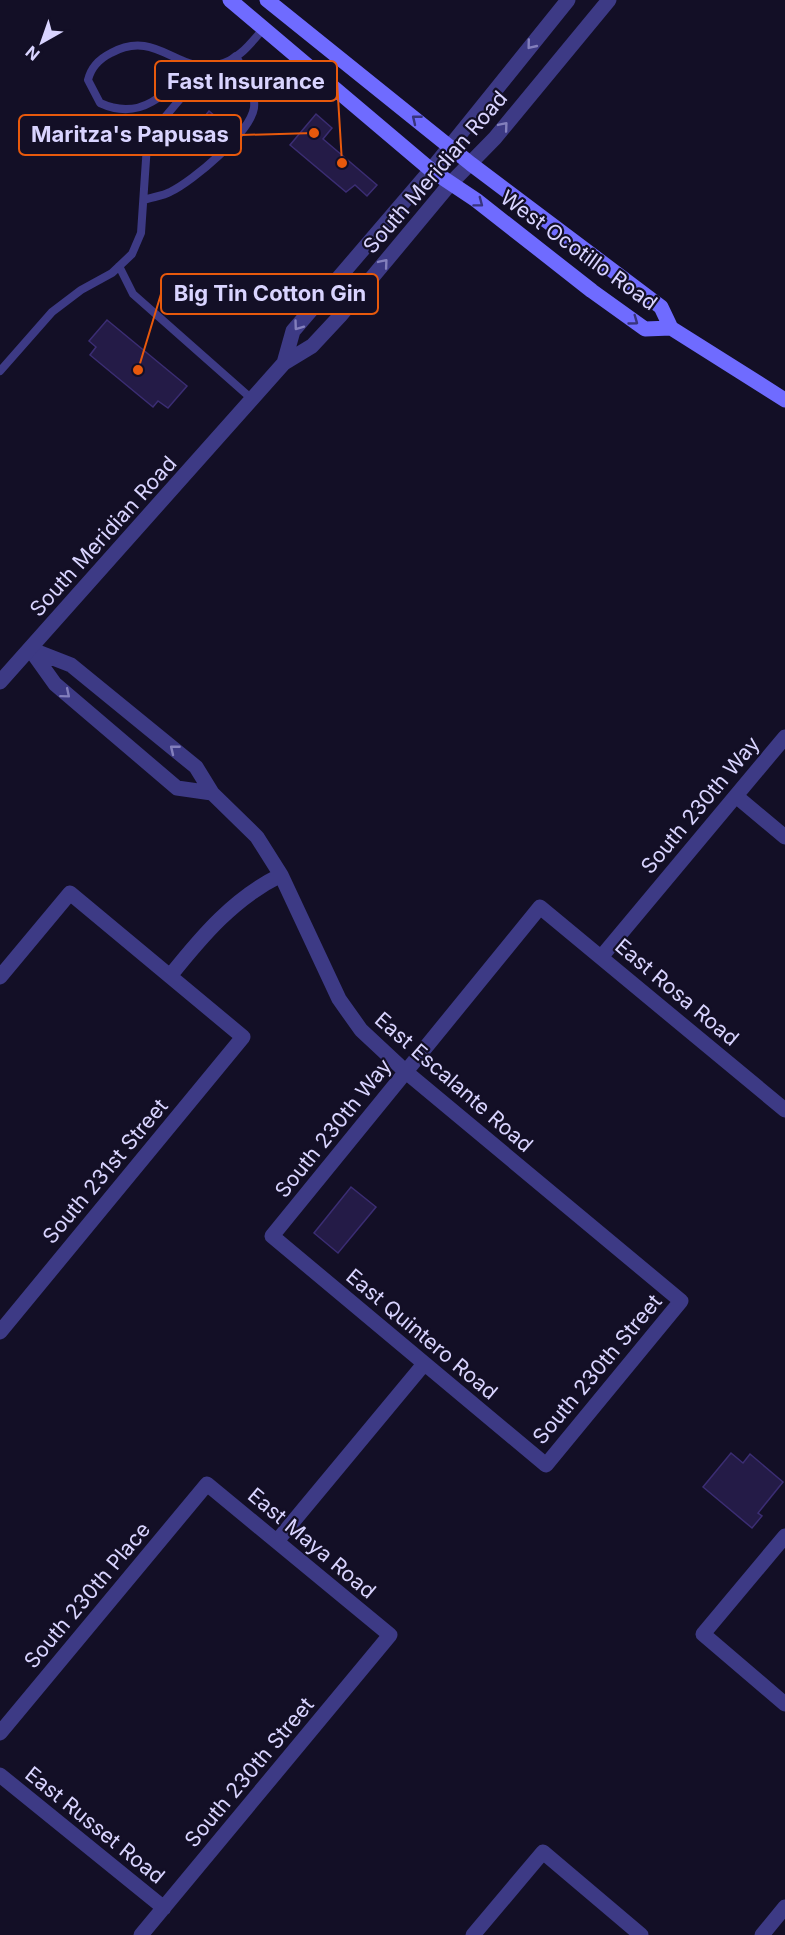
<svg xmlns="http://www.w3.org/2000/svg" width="785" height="1935" font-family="Inter,sans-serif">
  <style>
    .building { fill: #241b47; stroke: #3b2d73; stroke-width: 1.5 }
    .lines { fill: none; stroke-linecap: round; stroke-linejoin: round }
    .service { stroke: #3d3a85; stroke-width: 8 }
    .minor { stroke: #3d3a85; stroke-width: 15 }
    .tertiary { stroke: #3d3a85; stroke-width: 15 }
    .secondary { stroke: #6f6bff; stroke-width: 15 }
    .oneway { stroke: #837fbc }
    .oneway2 { stroke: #38347d }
    .labels { text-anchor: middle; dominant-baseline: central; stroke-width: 4.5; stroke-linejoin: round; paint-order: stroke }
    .street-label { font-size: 21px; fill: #d9d4ff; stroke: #130f26 }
    .leader { fill: none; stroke: #e8590c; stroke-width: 2 }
    .callout-dot { fill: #e8590c; stroke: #130f26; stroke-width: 2 }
    .callout { fill: #130f26; stroke: #e8590c; stroke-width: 2 }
    .callout-label { font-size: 22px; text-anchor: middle; font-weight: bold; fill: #d9d4ff }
  </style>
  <rect width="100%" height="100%" fill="#130f26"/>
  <path class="building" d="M209 111 221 121 207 138 195 128Z
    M316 114 332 128 323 139 377 185 367 196 355 185 346 192 290 145Z
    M107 320 187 386 168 408 158 401 153 407 90 355 96 347 89 341Z
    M351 1187 376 1207 338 1253 314 1233Z
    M731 1453 743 1463 750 1454 783 1482 758 1513 762 1516 752 1528 703 1487Z"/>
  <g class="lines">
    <path class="service" d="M191 64C167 94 141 122 100 103L88 80C91 67 99 59 111 53 156 28 177 74 217 65 238 61 251 43 264 28
      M119 266 133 294 253 400
      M0 371 52 312 81 290 112 273 132 254 141 233 147 145 154 130 181 98 236 56C244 72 256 89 254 108 250 133 193 181 170 192 163 196 152 197 144 200"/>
    <path class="minor" d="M30 649 71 665 196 767 212 793 257 837 281 875 339 999 361 1030 406 1072 681 1301 546 1465 272 1236 540 907 785 1110
      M30 649 55 684 177 788 212 793
      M736 796 785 837
      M602 956 785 737
      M170 976C202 936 234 898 281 875
      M0 977 70 893 243 1037 0 1332
      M785 1536 703 1634 785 1704
      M277 1541 424 1364
      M0 1733 207 1484 390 1635 141 1935
      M0 1775 164 1908
      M473 1935 543 1852 641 1935
      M762 1935 785 1907"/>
    <path class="tertiary" d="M284 363 293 331 431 170 568 0
      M0 682 284 363 312 346 340 316 450 184 495 138 609 0"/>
    <path class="secondary" d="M230 0 431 170 476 200 592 291 645 329 671 328
      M267 0 471 164 661 307 671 328
      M671 328 785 400"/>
  </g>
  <defs><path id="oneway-chevron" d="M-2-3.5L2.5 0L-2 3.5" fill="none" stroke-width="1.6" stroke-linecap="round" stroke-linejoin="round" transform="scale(1.5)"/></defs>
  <g class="oneway">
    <use href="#oneway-chevron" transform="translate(531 45) rotate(129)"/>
    <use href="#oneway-chevron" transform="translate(504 126) rotate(-50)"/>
    <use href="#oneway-chevron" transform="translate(384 263) rotate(-50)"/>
    <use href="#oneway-chevron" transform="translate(298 326) rotate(126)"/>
    <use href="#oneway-chevron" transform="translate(66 694) rotate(40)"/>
    <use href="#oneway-chevron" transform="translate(174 749) rotate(-141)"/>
  </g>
  <g class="oneway2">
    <use href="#oneway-chevron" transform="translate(416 119) rotate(-141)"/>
    <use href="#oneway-chevron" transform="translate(479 203) rotate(37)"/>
    <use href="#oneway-chevron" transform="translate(634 321) rotate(36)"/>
  </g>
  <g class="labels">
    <g class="street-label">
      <text transform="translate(435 172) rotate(-49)">South Meridian Road</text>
      <text transform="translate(579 250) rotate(36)">West Ocotillo Road</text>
      <text transform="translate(103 536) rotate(-48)">South Meridian Road</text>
      <text transform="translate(700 805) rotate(-50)">South 230th Way</text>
      <text transform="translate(677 992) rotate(40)">East Rosa Road</text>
      <text transform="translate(454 1082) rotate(41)">East Escalante Road</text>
      <text transform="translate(333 1128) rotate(-51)">South 230th Way</text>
      <text transform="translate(105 1171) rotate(-50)">South 231st Street</text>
      <text transform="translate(422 1334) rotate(40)">East Quintero Road</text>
      <text transform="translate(597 1369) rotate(-50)">South 230th Street</text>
      <text transform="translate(312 1543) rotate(40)">East Maya Road</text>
      <text transform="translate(87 1595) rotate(-50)">South 230th Place</text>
      <text transform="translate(249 1772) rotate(-50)">South 230th Street</text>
      <text transform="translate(95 1825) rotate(39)">East Russet Road</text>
    </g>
  </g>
  <path class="leader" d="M342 163L337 81M314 133L241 135M138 370L161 294"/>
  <g class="callout-dot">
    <circle cx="342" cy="163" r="6"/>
    <circle cx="314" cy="133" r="6"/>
    <circle cx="138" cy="370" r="6"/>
  </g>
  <g class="callout">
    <rect x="155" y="61" width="182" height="40" rx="6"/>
    <rect x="19" y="115" width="222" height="40" rx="6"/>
    <rect x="161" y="274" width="217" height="40" rx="6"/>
  </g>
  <g class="callout-label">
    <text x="246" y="89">Fast Insurance</text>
    <text x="130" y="142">Maritza's Papusas</text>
    <text x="270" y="301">Big Tin Cotton Gin</text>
  </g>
  <g transform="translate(42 42) rotate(220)" stroke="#130f26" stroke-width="4.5" paint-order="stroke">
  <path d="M0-4.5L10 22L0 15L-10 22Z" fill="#d9d4ff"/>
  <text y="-9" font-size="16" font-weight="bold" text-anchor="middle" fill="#d9d4ff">N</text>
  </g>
</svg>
